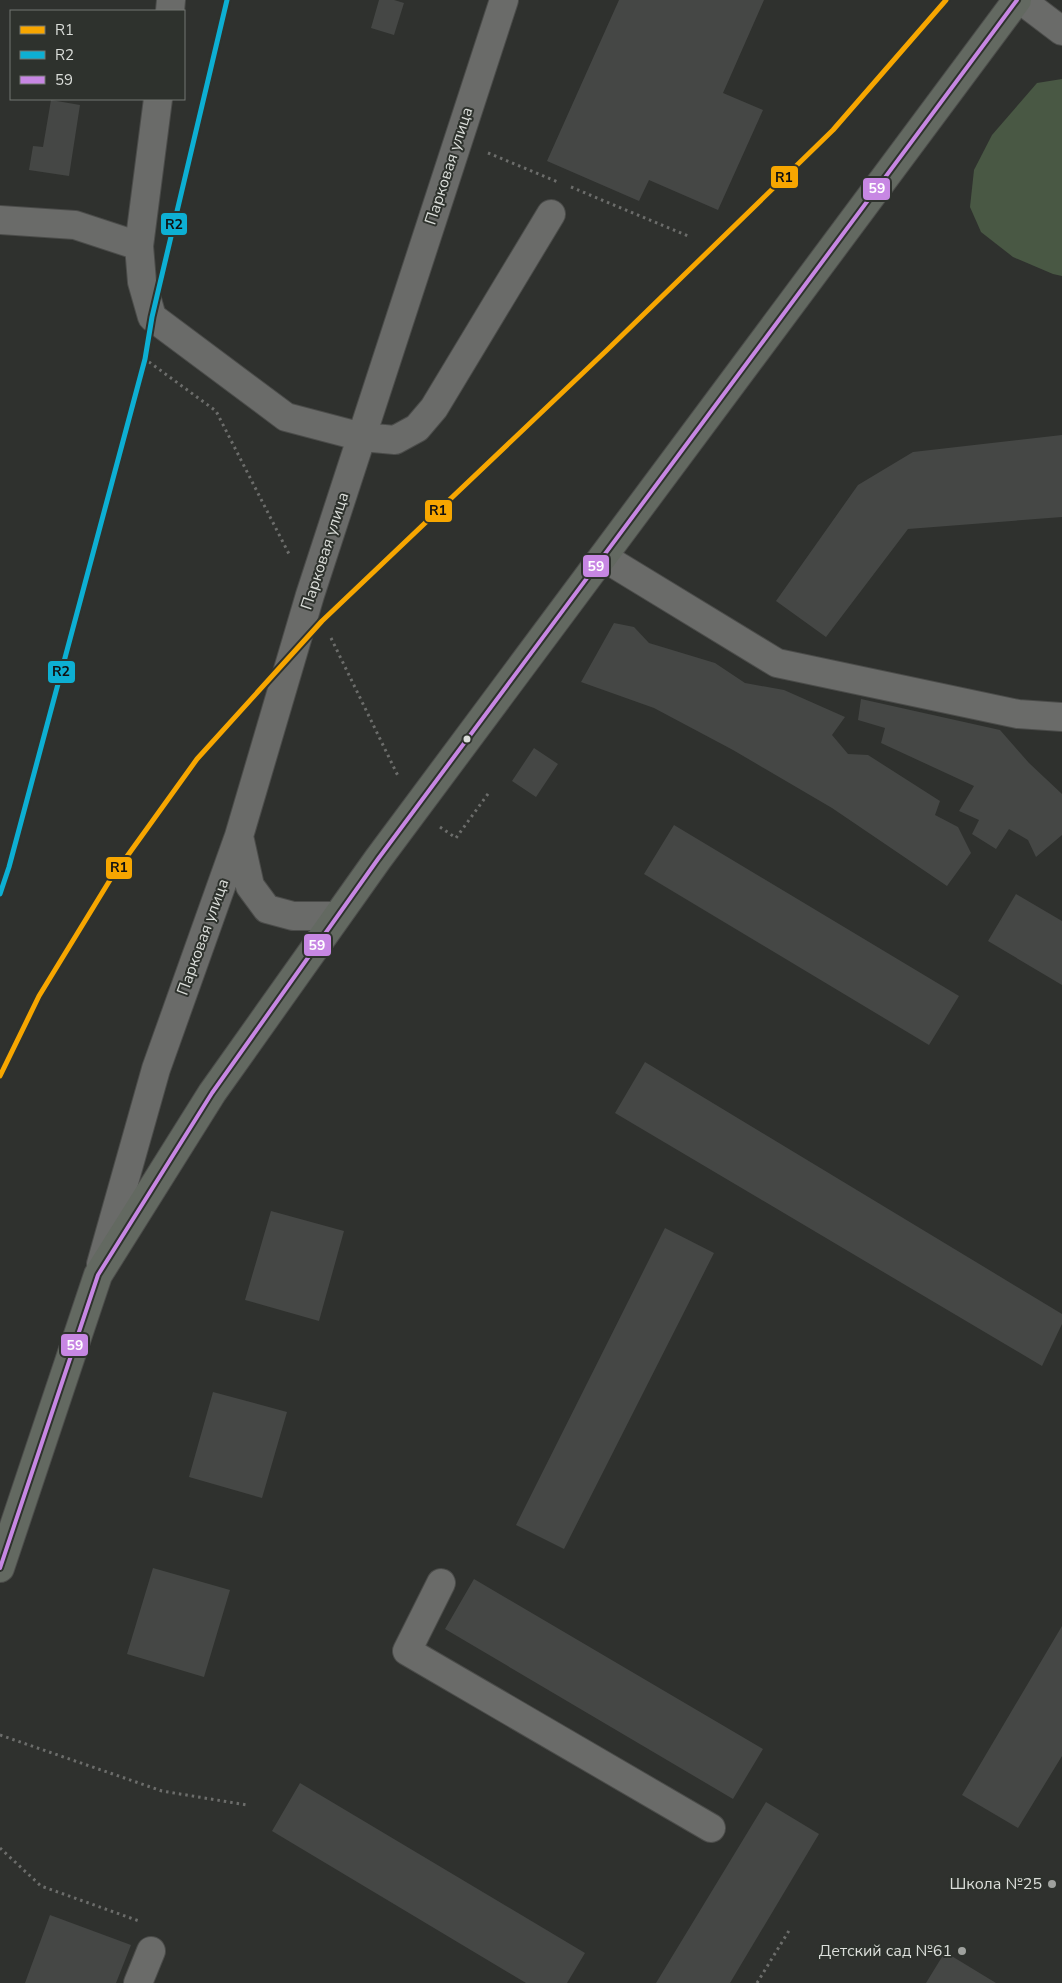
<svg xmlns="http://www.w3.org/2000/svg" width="1062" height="1983" font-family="'Nunito Sans',sans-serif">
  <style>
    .green { fill: #495844 }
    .building { fill: #454745 }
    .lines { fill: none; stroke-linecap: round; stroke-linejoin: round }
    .minor-casing { stroke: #4b4c4a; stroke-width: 30 }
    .major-casing { stroke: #4b4c4a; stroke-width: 30 }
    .path { stroke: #6c6d6b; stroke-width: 3; stroke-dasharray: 2.5 4; stroke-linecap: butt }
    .minor { stroke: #6a6b69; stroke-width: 28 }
    .major { stroke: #636961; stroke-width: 28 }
    .bus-1-casing { stroke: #2e322d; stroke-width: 8 }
    .bus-1 { stroke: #c787e3; stroke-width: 4 }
    .rail-1-casing { stroke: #2e322d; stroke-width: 9 }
    .rail-2-casing { stroke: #2e322d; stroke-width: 9 }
    .rail-1 { stroke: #f7a600; stroke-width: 5 }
    .rail-2 { stroke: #0dafd3; stroke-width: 5 }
    .bus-dot { fill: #dbdeda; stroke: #2e322d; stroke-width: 2 }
    .poi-dot { fill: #9fa19e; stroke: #2e322d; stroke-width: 2 }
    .labels { text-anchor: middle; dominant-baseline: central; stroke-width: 4; stroke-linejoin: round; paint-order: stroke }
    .street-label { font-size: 16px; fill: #dbdeda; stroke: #2e322d }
    .poi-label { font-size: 16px; fill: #dbdeda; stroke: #2e322d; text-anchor: end }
    .line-badge { stroke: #2e322d; stroke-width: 2 }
    .badge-label { font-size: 14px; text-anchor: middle; font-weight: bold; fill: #fff }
    .pale-badge-label { font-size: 14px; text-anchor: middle; font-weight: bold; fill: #111 }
  </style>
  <rect width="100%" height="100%" fill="#2f312e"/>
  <path class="green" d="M1062 79V276L1053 274 1013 257 981 232 970 207 974 170 992 135 1037 83Z"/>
  <path class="building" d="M379 0H394L404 3 394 35 371 28Z
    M619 0H764L723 93 763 110 718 210 649 180 639 201 547 161Z
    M51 100 80 105 69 176 29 170 33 146 43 147Z
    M1062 435V517L908 529 826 637 776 601 858 485 913 452Z
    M614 623 634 627 649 643 715 663 745 683 784 690 845 717 832 735 848 754 868 755 940 801 935 815 958 827 971 853 947 886 832 808 733 750 654 708 581 682Z
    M861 699 1000 730 1029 763 1062 794V835L1036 857 1028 840 1009 829 996 849 972 834 979 820 959 811 974 786 881 743 885 728 858 720Z
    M534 748 558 764 536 797 512 781Z
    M674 825 959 996 929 1045 644 874Z
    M1016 894 1062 921V985L988 941Z
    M645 1062 1062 1314V1324L1042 1366 615 1113Z
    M271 1211 344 1231 319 1321 245 1300Z
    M665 1228 714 1253 564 1549 516 1525Z
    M213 1392 287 1412 262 1498 189 1477Z
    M153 1568 230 1590 204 1677 127 1654Z
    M474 1579 763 1749 733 1799 445 1629Z
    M1062 1626V1756L1018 1828 962 1795Z
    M300 1783 585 1953 567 1983H526L272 1831Z
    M766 1802 819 1834 730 1983H656Z
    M50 1915 131 1945 116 1983H25Z
    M945 1952 996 1983H926Z"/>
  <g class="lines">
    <defs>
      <path id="minor" d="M1021 0 1062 31
        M170 11 171 0
        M158 99 139 246 142 282 152 317 286 417 362 437 395 440 417 428 434 408 551 214
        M0 220 75 225 139 246
        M603 557 777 663 1018 714 1062 717
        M239 836 250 886 267 909 293 916H335
        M101 1264 156 1069 239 836 310 595 504 0
        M441 1583 407 1651 711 1828
        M138 1983 151 1951"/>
      <path id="major" d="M0 1568 98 1275 212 1093 378 859 1017 0"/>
    </defs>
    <use href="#minor" class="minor-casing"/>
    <use href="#major" class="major-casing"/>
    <path class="path" d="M488 153 558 182
      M571 187 688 236
      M144 351 145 359 216 411 289 554
      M331 638 399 778
      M440 827 456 838 490 791
      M0 1735 162 1791 247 1805
      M0 1848 41 1886 139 1921
      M757 1983 790 1929"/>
    <use href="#minor" class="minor"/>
    <use href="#major" class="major"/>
    <defs>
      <path id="bus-1" d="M0 1568 98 1275 212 1093 378 859 1017 0"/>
    </defs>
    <use href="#bus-1" class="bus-1-casing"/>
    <use href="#bus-1" class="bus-1"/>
    <defs>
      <path id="rail-1" d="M0 1076 39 996 110 880 197 759 322 621 607 350 833 130 946 0"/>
      <path id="rail-2" d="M0 894 9 867 145 359 152 317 227 0"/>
    </defs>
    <use href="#rail-1" class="rail-1-casing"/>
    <use href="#rail-2" class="rail-2-casing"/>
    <use href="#rail-1" class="rail-1"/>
    <use href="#rail-2" class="rail-2"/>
  </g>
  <circle class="bus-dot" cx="467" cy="739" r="4.5"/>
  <g class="poi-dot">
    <circle cx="1052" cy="1884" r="5"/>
    <circle cx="962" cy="1951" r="5"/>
  </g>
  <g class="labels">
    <g class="street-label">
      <text transform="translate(449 166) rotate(-72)">Парковая улица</text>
      <text transform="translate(325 551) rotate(-72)">Парковая улица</text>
      <text transform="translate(203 937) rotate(-70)">Парковая улица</text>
    </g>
    <g class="poi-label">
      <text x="1042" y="1884">Школа №25</text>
      <text x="952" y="1951">Детский сад №61</text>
    </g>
  </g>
  <g class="line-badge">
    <rect x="770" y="165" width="29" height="24" rx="5" fill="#f7a600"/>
    <rect x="862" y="177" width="29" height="24" rx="5" fill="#c787e3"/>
    <rect x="160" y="212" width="28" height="24" rx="5" fill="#0dafd3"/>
    <rect x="424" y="499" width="29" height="24" rx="5" fill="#f7a600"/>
    <rect x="582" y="554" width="28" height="24" rx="5" fill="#c787e3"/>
    <rect x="47" y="660" width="29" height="24" rx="5" fill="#0dafd3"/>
    <rect x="105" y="856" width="28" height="24" rx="5" fill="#f7a600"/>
    <rect x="303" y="933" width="29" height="24" rx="5" fill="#c787e3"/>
    <rect x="60" y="1333" width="29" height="24" rx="5" fill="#c787e3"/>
  </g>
  <g class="badge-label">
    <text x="877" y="193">59</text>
    <text x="596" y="571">59</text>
    <text x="317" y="950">59</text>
    <text x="75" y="1350">59</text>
  </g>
  <g class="pale-badge-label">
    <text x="784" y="182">R1</text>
    <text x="174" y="229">R2</text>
    <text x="438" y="515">R1</text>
    <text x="61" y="676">R2</text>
    <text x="119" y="872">R1</text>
  </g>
  <rect x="10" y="10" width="175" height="90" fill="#2e322d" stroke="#737772"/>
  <rect x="20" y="26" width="25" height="8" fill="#f7a600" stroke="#737772"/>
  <text x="55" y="35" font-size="15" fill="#dbdeda">R1</text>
  <rect x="20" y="51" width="25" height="8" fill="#0dafd3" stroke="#737772"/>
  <text x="55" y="60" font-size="15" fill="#dbdeda">R2</text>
  <rect x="20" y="76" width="25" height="8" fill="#c787e3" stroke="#737772"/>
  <text x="55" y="85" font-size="15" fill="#dbdeda">59</text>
</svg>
